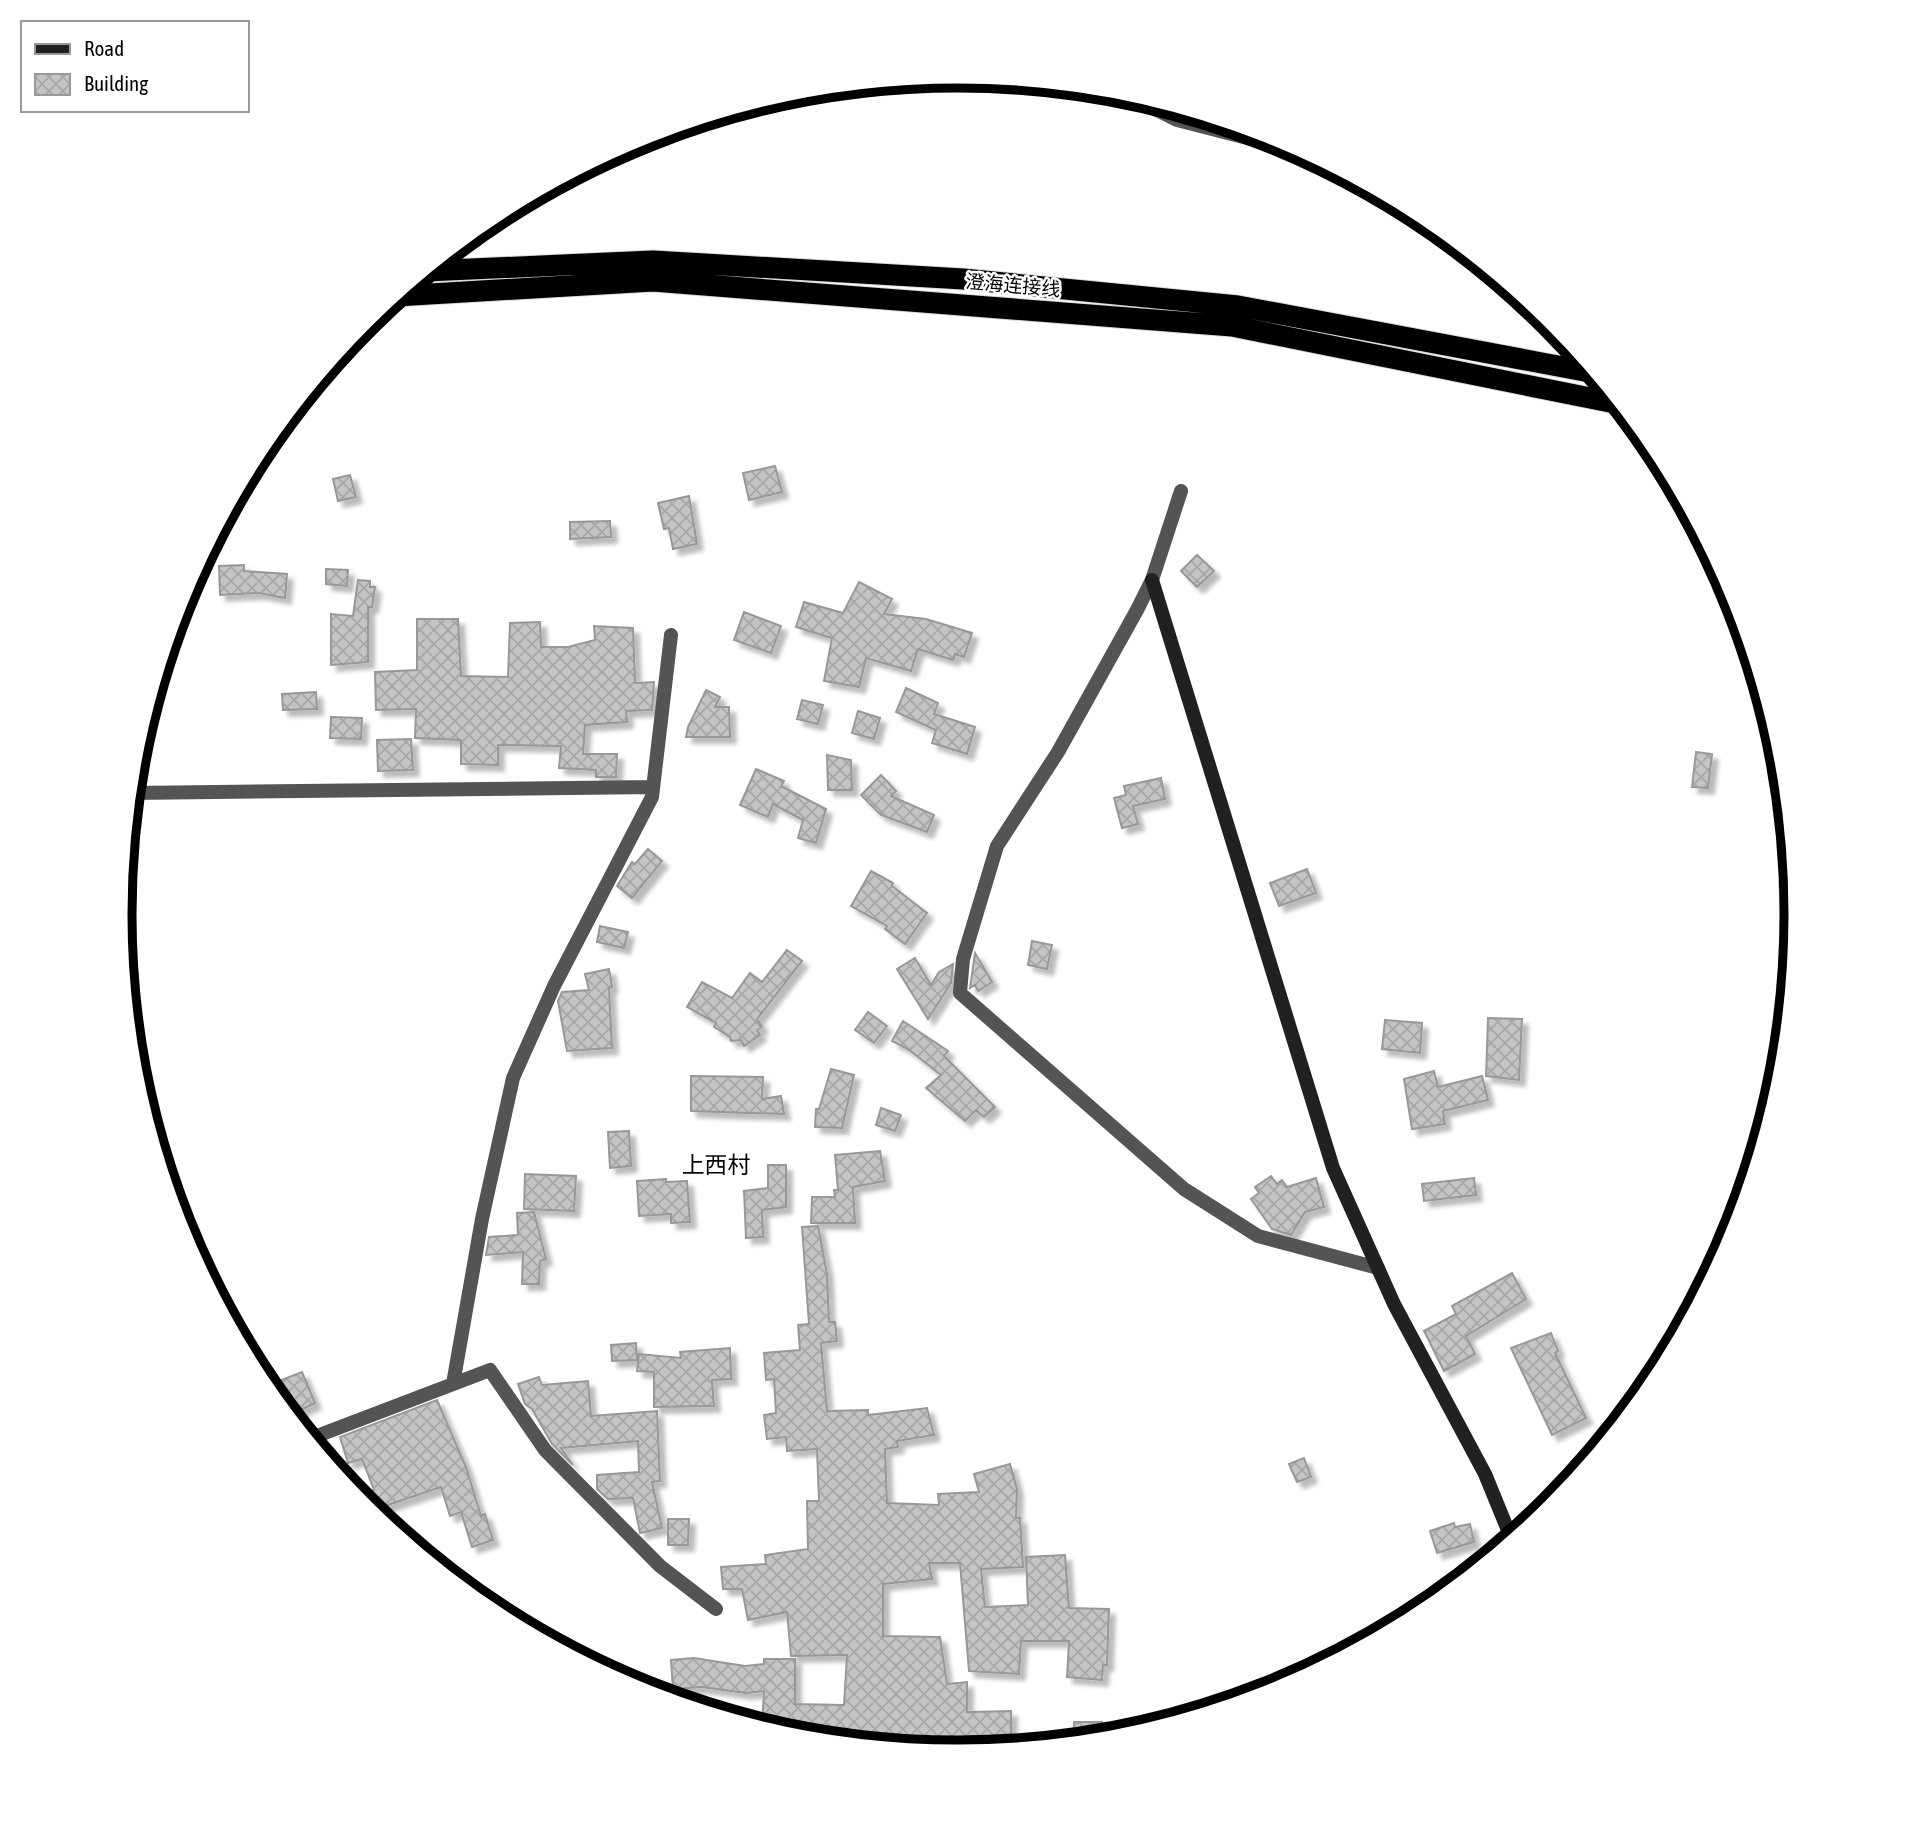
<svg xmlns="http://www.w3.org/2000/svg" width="1917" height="1828" font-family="'Asap Condensed','Noto Sans SC',sans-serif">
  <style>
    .building { fill: url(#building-cross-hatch); stroke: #989898; stroke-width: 2; filter: url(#shadow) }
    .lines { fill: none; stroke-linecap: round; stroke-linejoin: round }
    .highway-casing { stroke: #dbdbdb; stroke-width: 23 }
    .street { stroke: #545454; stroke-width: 14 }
    .secondary { stroke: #212121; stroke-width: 14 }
    .highway { stroke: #000; stroke-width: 21 }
    .labels { text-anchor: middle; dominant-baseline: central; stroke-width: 5; stroke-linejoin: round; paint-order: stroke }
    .street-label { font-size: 19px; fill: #000; stroke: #fff }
    .quarter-label { font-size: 23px; fill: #000; stroke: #fff }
    .rim { fill: none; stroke: #000; stroke-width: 9 }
  </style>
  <defs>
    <pattern id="building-cross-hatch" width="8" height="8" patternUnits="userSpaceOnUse" patternTransform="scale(1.75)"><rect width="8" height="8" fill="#c4c4c4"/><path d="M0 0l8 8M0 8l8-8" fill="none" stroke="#a7a7a7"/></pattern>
    <filter id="shadow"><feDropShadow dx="6" dy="6" stdDeviation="2" flood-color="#0004"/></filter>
  </defs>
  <rect width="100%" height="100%" fill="#fff"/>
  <path class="building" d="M775 466 782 492 749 500 743 473Z
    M350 475 356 497 338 501 333 479Z
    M689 496 697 544 673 549 669 528 664 529 658 503Z
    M610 521 611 537 570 539V522Z
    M1197 555 1214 571 1197 587 1181 571Z
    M244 565V571L287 574 285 598 259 593 220 595 219 566Z
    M326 569 348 570 347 586 326 584Z
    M358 580 370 581V587H375L372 607H368V662L331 665V614L353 616Z
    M859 582 892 599 884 614 926 619 972 633 964 657 955 654 953 660 918 649 911 671 866 658 859 687 824 681 832 638 796 627 804 602 843 613Z
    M744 612 781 626 771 653 734 640Z
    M417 619H458L461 676 508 677 510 623 540 622 541 647H568L595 640 594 626 633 628 635 683 654 682 652 710 626 711 627 722 585 725 583 754H617L616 777H596V770L559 768 561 746 498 745V765L461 764V740L415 738 416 709 376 710 375 672 417 670Z
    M906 688 938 703 934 714 975 727 967 754 932 743 936 730 896 712Z
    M706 690 720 697 715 707H729L730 737H686L688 727Z
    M316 692 317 709 283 710 282 694Z
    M802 700 823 705 818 724 797 719Z
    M858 711 880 718 874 739 852 733Z
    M331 717 362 718 361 739 330 738Z
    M411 739 413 770 378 771 377 740Z
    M1696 752 1712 754 1708 788 1692 787Z
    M827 755 851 760 852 790H828Z
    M756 769 784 781 781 786 826 809 816 843 798 838 803 820 773 804 768 817 740 805Z
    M881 775 896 791 891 796 934 815 927 832 881 815 861 795Z
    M1161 778 1165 799 1133 806 1138 824 1122 828 1114 798 1126 795 1124 786Z
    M648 849 662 861 632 898 617 886 632 862 635 864Z
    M1307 869 1316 893 1279 906 1270 883Z
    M871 871 893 883 892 886 927 913 905 944 885 929 887 926 851 906Z
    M600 926 628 932 624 948 597 942Z
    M1032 941 1052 945 1047 969 1028 965Z
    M787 950 802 961 757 1019 762 1027 757 1030 760 1035 744 1046 741 1040 731 1041 730 1037 714 1027 716 1023 687 1007 702 982 732 998 750 973 762 982Z
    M975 953 992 982 978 991 975 985 970 988Z
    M915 958 931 985 939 972 953 964 951 983 928 1019 897 969Z
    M609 969 612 987 609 988 612 1048 567 1051 558 1001 562 992 589 990 585 974Z
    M868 1012 887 1026 874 1043 855 1030Z
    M1488 1018 1522 1019 1519 1080 1486 1076Z
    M1385 1020 1422 1023 1420 1053 1382 1049Z
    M903 1021 948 1051 944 1056 995 1107 984 1117 976 1110 965 1121 926 1088 941 1075 908 1049 892 1041Z
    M831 1069 854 1075 842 1128 815 1127 816 1109H819Z
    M1434 1071 1438 1087 1482 1076 1488 1100 1443 1111 1445 1124 1412 1129 1404 1079Z
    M691 1076 763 1077 762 1099 781 1096 784 1114 691 1111Z
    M881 1108 901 1115 895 1131 876 1125Z
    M629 1131 631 1166 610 1168 608 1132Z
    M880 1151 885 1181 853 1187 855 1223H811L812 1197H835L834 1190H838L835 1155Z
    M768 1165H786V1207L762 1210 763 1237 746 1238 744 1191 768 1188Z
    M525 1174 576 1176 574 1211 524 1209Z
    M1271 1176 1277 1184 1282 1180 1287 1187 1316 1178 1324 1207 1305 1212 1291 1235 1272 1229 1251 1199 1259 1193 1255 1187Z
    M1474 1178 1476 1195 1424 1201 1422 1184Z
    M666 1179V1182L687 1181 690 1222 671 1223V1214L639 1216 637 1181Z
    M534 1212 546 1259 540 1261 539 1284H522L523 1252 486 1255 489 1237 518 1235 517 1213Z
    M818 1226 827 1274 829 1322H835L837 1341 821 1343 827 1411 868 1410V1415L927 1408 934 1435 897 1441 898 1447 885 1449 887 1503 939 1505 938 1494 979 1492 974 1474 1010 1464 1017 1489 1016 1518H1020L1023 1567 981 1569 985 1607 1028 1605 1026 1557 1065 1555 1069 1608 1109 1609 1107 1665H1103L1102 1680 1067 1677 1069 1641H1021L1019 1674 969 1671 960 1563H929L932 1579 883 1584V1636L940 1637 947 1684 967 1682V1712L1011 1711V1748L958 1753 929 1750 928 1736H880L879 1740 840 1733 839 1741 794 1736 762 1727 764 1691 746 1693 702 1687 673 1689 671 1660 694 1658 745 1666 764 1664V1659H795V1704L844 1705 847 1655 791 1656 787 1612 748 1620 742 1589H723L721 1567 766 1564 765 1555 808 1549 807 1501H819L817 1449 787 1451 786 1437 767 1439 764 1415 776 1413 774 1379 766 1380 764 1353 800 1350 798 1325 809 1324 802 1227Z
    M1512 1273 1526 1299 1466 1336 1475 1354 1444 1371 1424 1331 1456 1314 1452 1306Z
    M1551 1333 1558 1351 1555 1353 1586 1418 1552 1435 1511 1348Z
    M636 1343 637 1360 612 1361 611 1345Z
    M730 1348 731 1379 712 1380 714 1406 654 1407V1372L637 1371 639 1354 681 1358 680 1352Z
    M302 1372 315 1403 290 1415 266 1386Z
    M539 1377 542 1385 588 1381 591 1416 657 1411 660 1481 652 1482 662 1528 640 1533 633 1498 608 1499 597 1489V1475L639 1472 638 1441 561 1448 573 1465 552 1444 532 1409 525 1404 518 1384Z
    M437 1400 466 1467 481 1516 485 1514 493 1540 472 1547 461 1512 450 1516 441 1487 370 1511 366 1507 361 1494 374 1490 362 1459 348 1463 340 1437Z
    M1304 1458 1311 1477 1297 1482 1289 1464Z
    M668 1519H689L688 1545H668Z
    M1454 1523 1455 1527 1470 1524 1474 1542 1437 1553 1430 1531Z
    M1074 1722H1102V1739L1073 1741Z"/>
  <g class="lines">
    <defs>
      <path id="highway" d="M426 271 653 261 963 279 1238 306 1595 373
        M396 296 653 281 1232 326 1620 404"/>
    </defs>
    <use href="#highway" class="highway-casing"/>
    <path class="street" d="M1119 91 1177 120 1251 139
      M1181 491 1152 580 1137 610 1058 752 997 846 963 959 960 993 1184 1189 1258 1236 1378 1268
      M132 793 653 787
      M453 1384 482 1219 513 1078 554 986 652 797 671 635
      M309 1439 490 1370 545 1450 660 1566 716 1609"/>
    <path class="secondary" d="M1152 580 1333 1168 1394 1304 1485 1474 1512 1540"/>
    <use href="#highway" class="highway"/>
  </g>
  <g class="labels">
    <g class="street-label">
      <text transform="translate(1013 285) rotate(5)">澄海连接线</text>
    </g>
    <g class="quarter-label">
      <text x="716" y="1165">上西村</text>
    </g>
  </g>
  <path d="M0 0H1917V1828H0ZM132 914a826 826 0 1 1 1652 0a826 826 0 1 1-1652 0Z" fill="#fff" fill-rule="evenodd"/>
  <path class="rim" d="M132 914a826 826 0 1 1 1652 0a826 826 0 1 1-1652 0Z"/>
  <rect x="21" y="21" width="228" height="91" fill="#ffffff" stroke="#999999" stroke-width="2"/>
  <rect x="35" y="44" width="35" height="10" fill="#212121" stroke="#999999" stroke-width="2"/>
  <text x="84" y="56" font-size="21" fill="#000000">Road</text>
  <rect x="35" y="74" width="35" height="21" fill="url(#building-cross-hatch)" stroke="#999999" stroke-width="2"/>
  <text x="84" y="91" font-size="21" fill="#000000">Building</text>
</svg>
